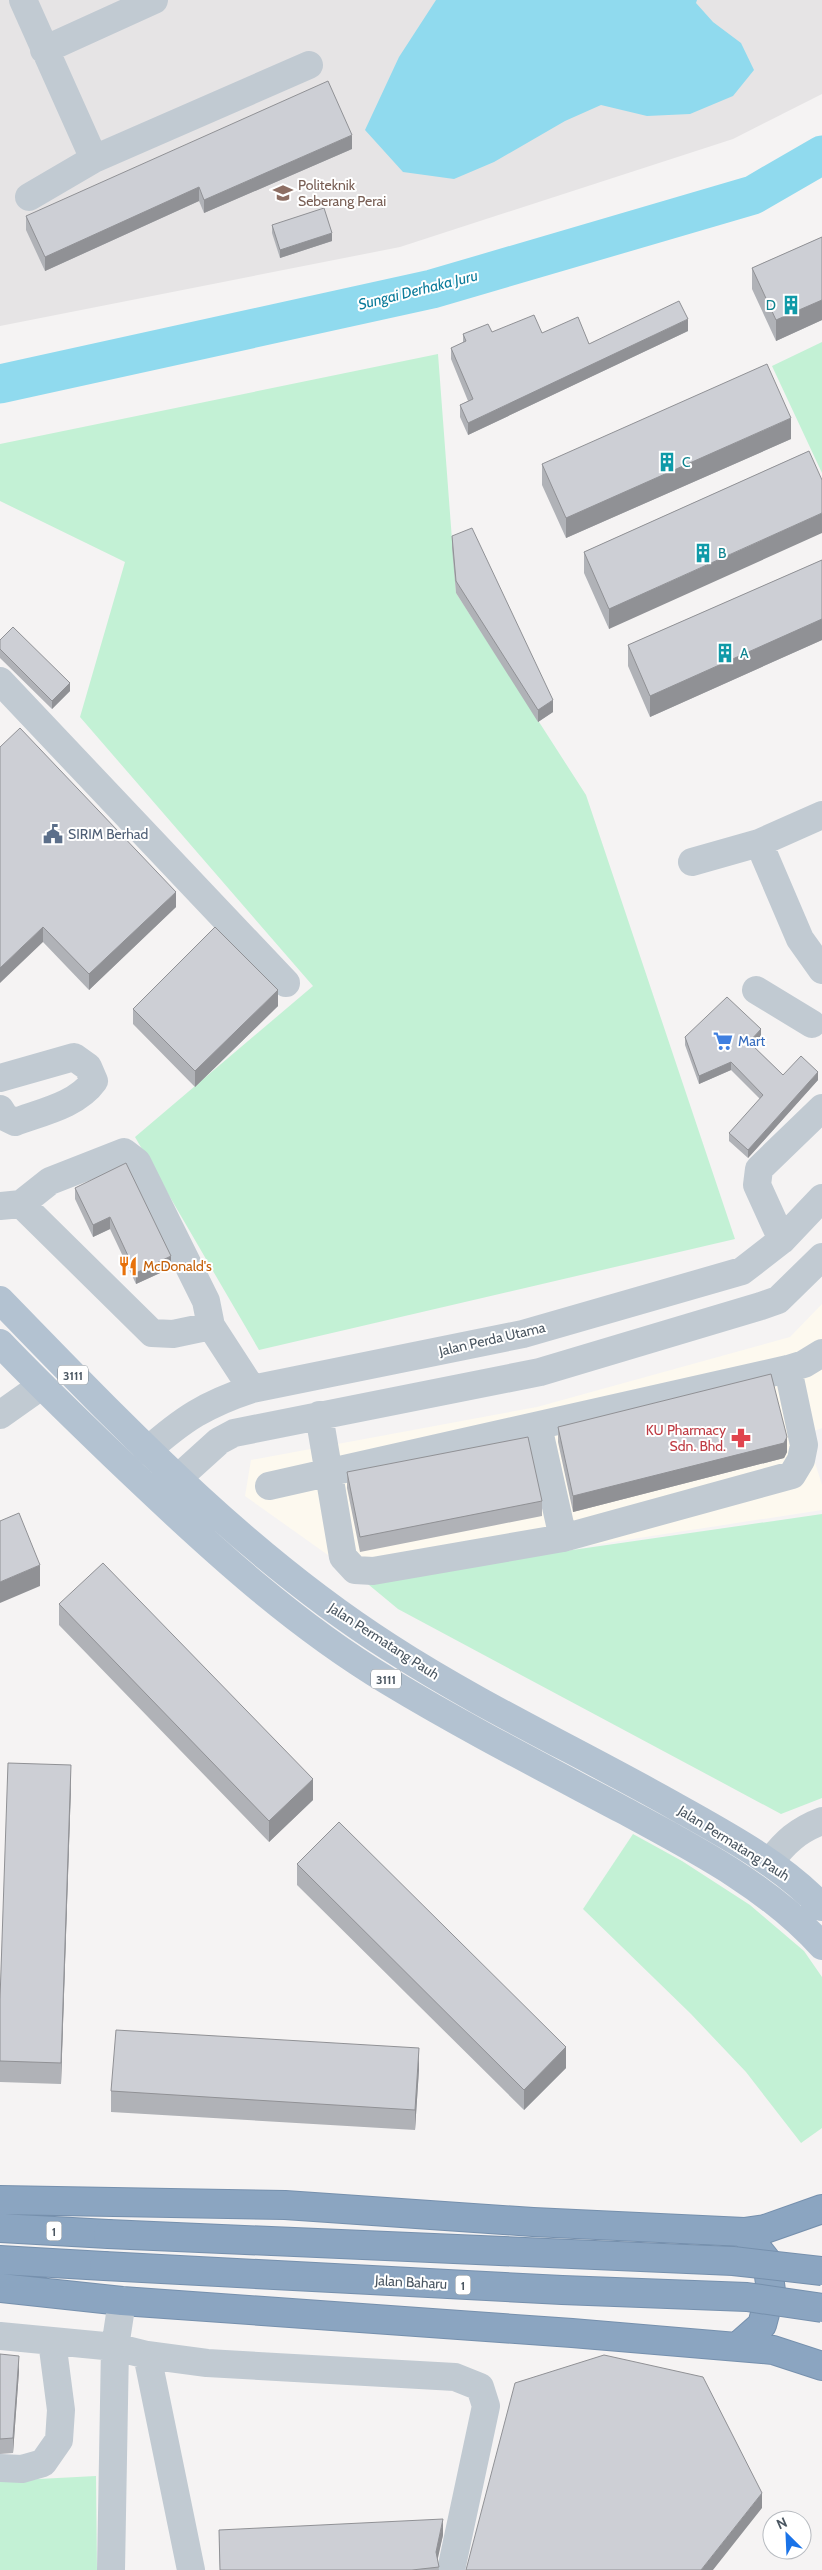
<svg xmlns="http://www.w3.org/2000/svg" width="822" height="2570" font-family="Cabin,sans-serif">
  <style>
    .commercial { fill: #fdf9ef }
    .education { fill: #e6e4e5 }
    .green { fill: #c3f1d5 }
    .water { fill: #90daee }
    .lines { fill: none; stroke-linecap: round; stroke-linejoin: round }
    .river { stroke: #90daee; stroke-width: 39 }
    .highway-casing { stroke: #7690ad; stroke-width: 30 }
    .minor { stroke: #c1cad2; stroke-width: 28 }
    .major { stroke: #b3c2d1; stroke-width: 28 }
    .highway { stroke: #8ba5c1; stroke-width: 28 }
    .highway-bridge-casing { stroke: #7690ad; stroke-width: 30; stroke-linecap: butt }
    .highway-bridge { stroke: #8ba5c1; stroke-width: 28 }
    .wall { fill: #b0b2b7 }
    .shaded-wall { fill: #909195 }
    .building { fill: #cdcfd5; stroke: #909195 }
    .labels { text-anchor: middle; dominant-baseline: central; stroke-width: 4; stroke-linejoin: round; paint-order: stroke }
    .shield { fill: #fff; stroke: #808990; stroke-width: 1 }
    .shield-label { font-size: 12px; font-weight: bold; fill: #4a5661 }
    .education-label { font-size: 14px; fill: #785e54; stroke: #fff; text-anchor: start }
    .culture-label { font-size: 14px; fill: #0d838f; stroke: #fff; text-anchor: start }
    .service-label { font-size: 14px; fill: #4e5e75; stroke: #fff; text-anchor: start }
    .shop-label { font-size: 14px; fill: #366cbe; stroke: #fff; text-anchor: start }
    .food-label { font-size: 14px; fill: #c56008; stroke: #fff; text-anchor: start }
    .street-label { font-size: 14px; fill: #4a5661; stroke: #fff }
    .health-label { font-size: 14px; fill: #be3a42; stroke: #fff; text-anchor: end }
    .water-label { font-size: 15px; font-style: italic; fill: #0c7c9b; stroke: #fff }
  </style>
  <rect width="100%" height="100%" fill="#f5f3f3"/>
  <path class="commercial" d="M822 1304V1428L806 1434 822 1485V1510L363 1580 245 1496 251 1460 537 1407 790 1337Z"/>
  <path class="education" d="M0 0H822V94L733 139 400 247 0 326Z"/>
  <path class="green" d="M822 342V473L772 366Z
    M438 354 456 593 586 795 735 1239 259 1350 135 1137 313 986 80 717 125 562 0 501V444Z
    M822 1514V1798L781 1814 398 1609 363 1580Z
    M633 1834 682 1861 750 1905 804 1951 822 1977V2128L801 2143 746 2072 691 2014 583 1909Z
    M96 2476 97 2570H0V2481Z"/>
  <path class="water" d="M436 0H697L696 3 713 22 741 43 754 70 733 96 690 114 647 116 601 105 565 121 494 162 454 179 403 172 365 130 399 57Z"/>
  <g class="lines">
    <path class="river" d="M0 384 432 289 753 195 822 155"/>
    <defs>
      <path id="highway" d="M0 2200 285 2205 533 2222 744 2232 765 2229 822 2209
        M0 2228 108 2234
        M0 2260 104 2266
        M0 2288 122 2301 572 2333 773 2350 822 2366
        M737 2347 762 2325 771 2291 767 2261 744 2232"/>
    </defs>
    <use href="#highway" class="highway-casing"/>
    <path class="minor" d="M23 0 94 159
      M44 50 154 0
      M29 197 94 159 309 65
      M0 681 286 983
      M759 843 800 939 822 970
      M692 862 759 843 822 815
      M756 990 812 1024
      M0 1078 74 1057 88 1067 94 1081C77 1105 42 1112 15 1122L5 1117 0 1109
      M21 1204 50 1181 124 1152 137 1162 206 1301 211 1326
      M0 1206 21 1204 152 1333 173 1334 211 1326 252 1389
      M782 1240 757 1185 759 1169 822 1108
      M0 1415 41 1386
      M319 1415 343 1557 355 1570 373 1571 563 1538 792 1475 801 1460 804 1445 788 1369
      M538 1426 563 1538
      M147 1451C183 1419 206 1404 252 1389L523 1334 742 1271 782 1240 822 1198
      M177 1479 219 1441 234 1433 540 1372 761 1306 778 1300 822 1257
      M269 1486 788 1369 804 1364 822 1353
      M770 1862C785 1842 798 1830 822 1821
      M0 2336 115 2347 147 2355 207 2363 455 2377 480 2387 486 2406 451 2570
      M147 2355 191 2570
      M0 2468 22 2469 43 2463 59 2440 61 2410 52 2341
      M111 2570 115 2347 122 2301"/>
    <path class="major" d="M0 1300C121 1424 242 1553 389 1647 480 1706 579 1752 673 1805 726 1835 780 1863 822 1907
      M0 1343C44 1389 90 1433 136 1477 214 1551 295 1625 388 1681 464 1727 544 1768 623 1810 693 1848 768 1886 822 1946"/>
    <use href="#highway" class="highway"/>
    <defs>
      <path id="highway-bridge" d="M108 2234 733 2261 822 2271
        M104 2266 562 2290 747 2297 822 2308"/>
    </defs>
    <use href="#highway-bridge" class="highway-bridge-casing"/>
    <use href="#highway-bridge" class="highway-bridge"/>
  </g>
  <path class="wall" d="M352 149 204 213 199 201 45 271 26 230V216Z
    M272 225 332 241 280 258 272 233Z
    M822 237V320L776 341 752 289V268Z
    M688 331 468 435 460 417V405L468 401 451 359V348L463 343V334L492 332 542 333 589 344Z
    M791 439 566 538 542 485V464Z
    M809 451 609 629 584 573V552Z
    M452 536 553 712 538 722 456 593 452 548Z
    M822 560V640L650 717 628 666V645Z
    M0 640 70 691 52 709 0 658Z
    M0 747 176 907 89 990 43 942Z
    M278 1006 195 1087 133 1024V1009Z
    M685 1037H761L753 1046 783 1075 818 1080 748 1158 729 1141V1133L760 1099 731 1070 699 1084 685 1045Z
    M75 1188 171 1268 136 1284 110 1229 93 1237 75 1199Z
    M558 1427 787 1452 784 1458 573 1512 558 1442Z
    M347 1472 542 1501V1516L360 1552 347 1488Z
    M59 1604 313 1800 269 1842 59 1625Z
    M71 1786 61 2084 0 2082V1999Z
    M297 1864 566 2068 524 2110 297 1885Z
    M419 2069 415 2130 111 2112V2091Z
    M0 2354 19 2371 13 2453 0 2454Z
    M219 2530 443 2535 437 2559 439 2570H220Z"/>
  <path class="shaded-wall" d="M352 135V149L204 213V200Z
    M199 187V201L45 271V257Z
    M332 233V241L280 258V250Z
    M822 300V320L776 341V320Z
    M688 319V331L468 435V423Z
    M791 418V439L566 538V518Z
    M822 513V533L609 629V609Z
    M822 619V640L650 717V696Z
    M70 683V691L52 709V701Z
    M553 700V712L538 722V710Z
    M176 892V907L89 990V974Z
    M43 927V942L0 983V968Z
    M278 990V1006L195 1087V1071Z
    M761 1029V1037L749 1050V1042Z
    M731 1062V1070L699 1084V1076Z
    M818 1072V1080L748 1158V1150Z
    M110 1217V1229L93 1237V1225Z
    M171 1256V1268L136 1284V1273Z
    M787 1437V1452L784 1458 573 1512V1496Z
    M40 1565V1586L0 1603V1582Z
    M71 1765V1786L61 2084V2063Z
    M313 1779V1800L269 1842V1821Z
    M566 2047V2068L524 2110V2090Z
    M419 2048V2069L415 2130V2110Z
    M19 2356V2371L13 2453V2438Z
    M762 2493V2508L713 2570H701Z
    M443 2519V2535L436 2567V2552Z"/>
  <path class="building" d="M328 81 352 135 204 200 199 187 45 257 26 216Z
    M324 208 332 233 280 250 272 225Z
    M822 237V300L776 320 752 268Z
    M679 301 688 319 468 423 460 405 473 399 451 348 466 341 463 334 488 324 492 332 534 315 542 333 578 317 589 344Z
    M767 364 791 418 566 518 542 464Z
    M809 451 822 480V513L609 609 584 552Z
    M472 528 553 700 538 710 456 581 452 536Z
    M822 560V619L650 696 628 645Z
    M13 627 70 683 52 701 0 649V640Z
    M20 728 176 892 89 974 43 927 0 968V747Z
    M215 927 278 990 195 1071 133 1009Z
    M727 997 761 1029 749 1042 783 1075 801 1056 818 1072 748 1150 729 1133 763 1095 731 1062 699 1076 685 1037Z
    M126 1163 171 1256 136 1273 110 1217 93 1225 75 1188Z
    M771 1374 787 1437 784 1443 573 1496 558 1427Z
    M528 1437 542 1501 360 1537 347 1472Z
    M19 1513 40 1565 0 1582V1521Z
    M103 1563 313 1779 269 1821 59 1604Z
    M8 1763 71 1765 61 2063 0 2061V1999Z
    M339 1822 566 2047 524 2090 297 1864Z
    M116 2030 419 2048 415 2110 111 2091Z
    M0 2354 19 2356 13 2438 0 2439Z
    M604 2355 703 2377 762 2493 701 2570H466L515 2383Z
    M443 2519 436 2552 439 2567 412 2570H220L219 2530Z"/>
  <defs>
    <symbol id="university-bare" viewBox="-9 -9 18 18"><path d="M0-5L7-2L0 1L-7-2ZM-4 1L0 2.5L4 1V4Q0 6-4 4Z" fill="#8d6e63" stroke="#fff" stroke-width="2.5" paint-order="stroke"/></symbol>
    <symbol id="building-bare" viewBox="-9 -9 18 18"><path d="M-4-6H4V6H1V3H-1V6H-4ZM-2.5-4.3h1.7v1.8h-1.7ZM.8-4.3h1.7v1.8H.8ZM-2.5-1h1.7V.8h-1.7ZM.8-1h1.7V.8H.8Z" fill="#0f9aa8" stroke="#fff" stroke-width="2.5" paint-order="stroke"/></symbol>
    <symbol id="civic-bare" viewBox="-9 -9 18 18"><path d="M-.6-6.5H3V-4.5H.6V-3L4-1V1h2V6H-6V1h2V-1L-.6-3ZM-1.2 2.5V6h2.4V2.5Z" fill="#5c6f8a" stroke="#fff" stroke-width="2.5" paint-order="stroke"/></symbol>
    <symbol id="supermarket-bare" viewBox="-9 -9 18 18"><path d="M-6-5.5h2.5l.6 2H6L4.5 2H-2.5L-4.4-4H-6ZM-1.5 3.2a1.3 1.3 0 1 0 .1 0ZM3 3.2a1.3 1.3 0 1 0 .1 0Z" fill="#3f7fe0" stroke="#fff" stroke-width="2.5" paint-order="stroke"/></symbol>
    <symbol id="restaurant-bare" viewBox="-9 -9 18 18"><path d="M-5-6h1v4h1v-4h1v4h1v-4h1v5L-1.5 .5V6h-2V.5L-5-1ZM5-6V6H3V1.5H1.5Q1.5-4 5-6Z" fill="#e8710a" stroke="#fff" stroke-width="2.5" paint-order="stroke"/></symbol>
    <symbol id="pharmacy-bare" viewBox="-9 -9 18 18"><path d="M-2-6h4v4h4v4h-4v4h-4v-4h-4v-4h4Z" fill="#e0444e" stroke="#fff" stroke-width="2.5" paint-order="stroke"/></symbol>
  </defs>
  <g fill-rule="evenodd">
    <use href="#university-bare" x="269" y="179" width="28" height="28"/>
    <use href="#building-bare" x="777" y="291" width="28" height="28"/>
    <use href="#building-bare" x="653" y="448" width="28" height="28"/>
    <use href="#building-bare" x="689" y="539" width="28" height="28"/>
    <use href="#building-bare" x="711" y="639" width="28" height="28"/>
    <use href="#civic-bare" x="39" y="820" width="28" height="28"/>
    <use href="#supermarket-bare" x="709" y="1027" width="28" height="28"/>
    <use href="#restaurant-bare" x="114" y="1252" width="28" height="28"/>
    <use href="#pharmacy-bare" x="727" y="1424" width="28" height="28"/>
  </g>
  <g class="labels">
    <g class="shield">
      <rect x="58" y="1365.5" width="30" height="19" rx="4"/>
      <rect x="371" y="1669.5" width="30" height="19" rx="4"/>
      <rect x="46.5" y="2221.5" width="15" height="19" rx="4"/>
      <rect x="455.5" y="2275.5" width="15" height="19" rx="4"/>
    </g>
    <g class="shield-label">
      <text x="73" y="1375">3111</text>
      <text x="386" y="1679">3111</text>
      <text x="54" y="2231">1</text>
      <text x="463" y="2285">1</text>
    </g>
    <g class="education-label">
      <text x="298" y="185">Politeknik<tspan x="298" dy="16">Seberang Perai</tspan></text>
    </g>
    <g class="culture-label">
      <text x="776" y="305" text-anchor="end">D</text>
      <text x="682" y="462">C</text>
      <text x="718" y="553">B</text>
      <text x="740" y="653">A</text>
    </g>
    <g class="service-label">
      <text x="68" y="834">SIRIM Berhad</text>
    </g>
    <g class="shop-label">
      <text x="738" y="1041">Mart</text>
    </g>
    <g class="food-label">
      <text x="143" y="1266">McDonald's</text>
    </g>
    <g class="street-label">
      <text transform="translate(492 1339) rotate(-13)">Jalan Perda Utama</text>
      <text transform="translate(384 1641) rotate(33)">Jalan Permatang Pauh</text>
      <text transform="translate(734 1843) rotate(32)">Jalan Permatang Pauh</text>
      <text transform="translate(411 2282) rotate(3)">Jalan Baharu</text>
    </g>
    <g class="health-label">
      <text x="726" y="1430">KU Pharmacy<tspan x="726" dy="16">Sdn. Bhd.</tspan></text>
    </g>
    <g class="water-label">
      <text transform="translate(418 290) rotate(-14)">Sungai Derhaka Juru</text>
    </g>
  </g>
  <g transform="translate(787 2535) rotate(336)"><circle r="24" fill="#ffffff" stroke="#b7bbc0"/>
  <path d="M0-4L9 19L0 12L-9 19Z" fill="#1a73e8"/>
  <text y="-8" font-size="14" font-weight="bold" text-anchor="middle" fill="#4a5661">N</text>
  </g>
</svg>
